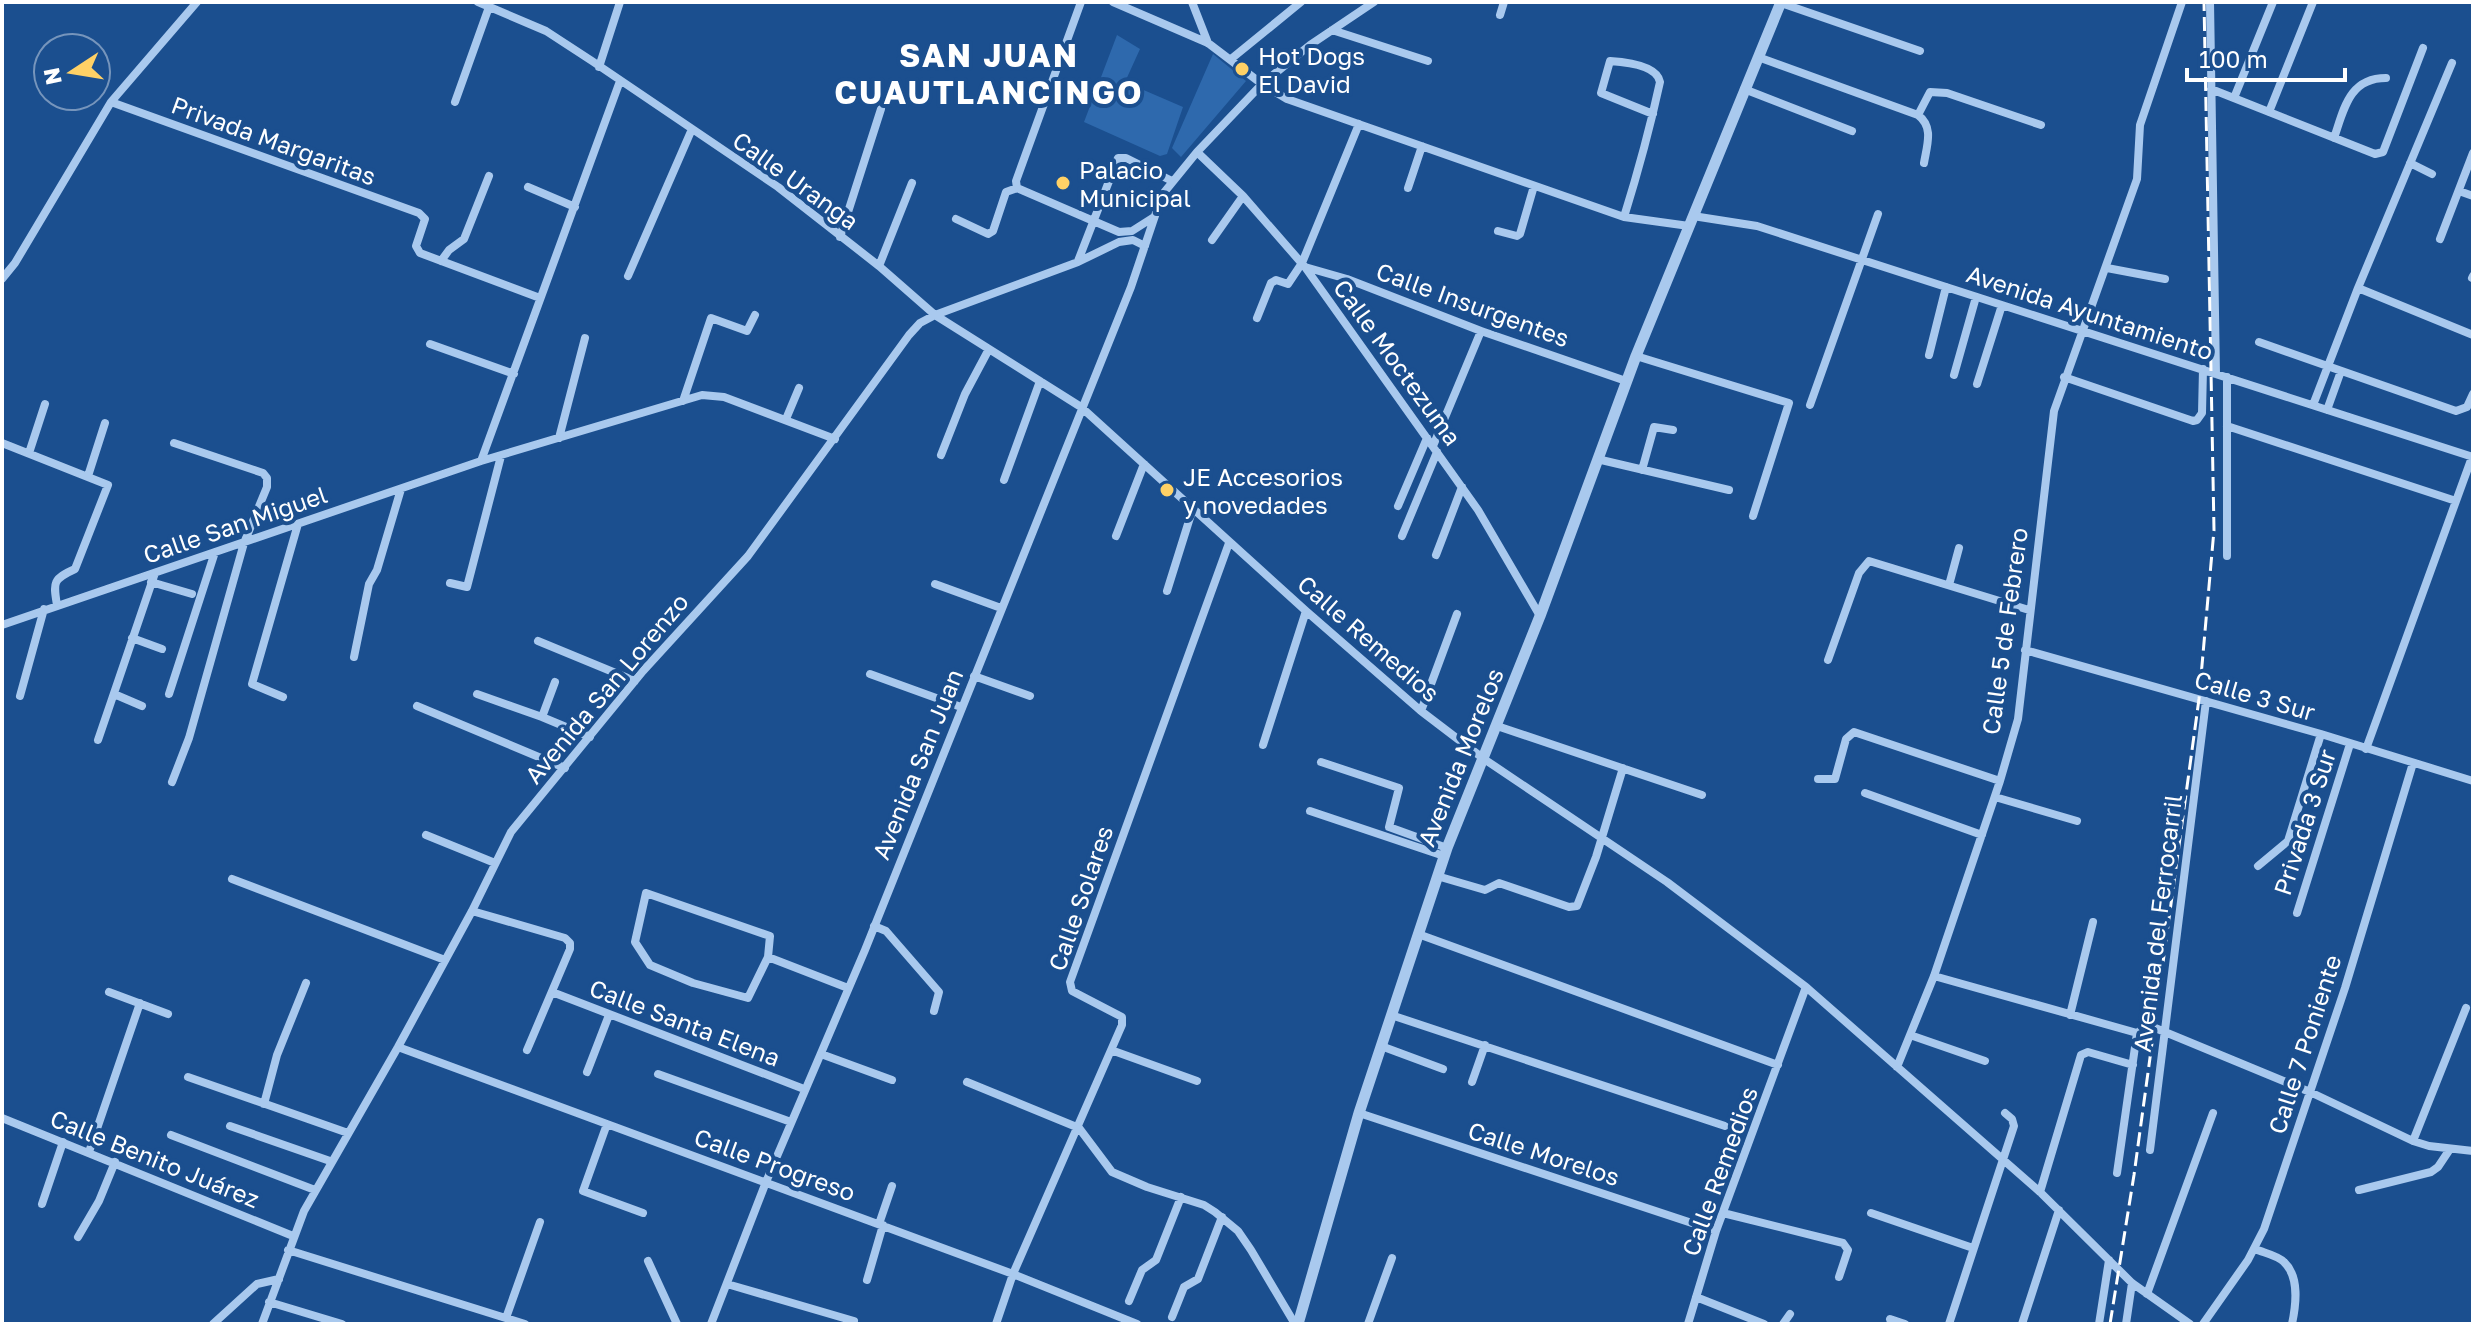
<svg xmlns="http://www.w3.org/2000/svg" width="2475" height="1326" font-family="'Golos Text',sans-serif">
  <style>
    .green { fill: #2e69ad }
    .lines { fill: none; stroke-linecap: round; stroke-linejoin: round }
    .minor { stroke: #a9c9ee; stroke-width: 8 }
    .tertiary { stroke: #a9c9ee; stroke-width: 11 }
    .rail { stroke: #fff; stroke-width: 3; stroke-dasharray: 14 6; stroke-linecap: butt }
    .poi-dot { fill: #ffd166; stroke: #1b4f8f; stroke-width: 3 }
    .labels { text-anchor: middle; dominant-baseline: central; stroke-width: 8; stroke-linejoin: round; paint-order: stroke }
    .poi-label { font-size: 24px; fill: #fff; stroke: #1b4f8f; text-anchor: start }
    .street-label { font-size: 24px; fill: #fff; stroke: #1b4f8f }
    .district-label { font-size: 32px; font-weight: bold; letter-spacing: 2px; fill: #fff; stroke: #1b4f8f }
  </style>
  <rect width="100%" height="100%" fill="#1b4f8f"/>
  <path class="green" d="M1117 35 1140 49 1125 82 1183 107 1167 154 1160 156 1084 122Z
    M1213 54 1246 81 1181 157 1172 148Z"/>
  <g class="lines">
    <path class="minor" d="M478 2 546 31 592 61 778 187 879 266 935 315 1081 407 1306 611 1421 711 1484 759 1667 882 1806 987 2040 1192 2132 1283 2190 1324
      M1113 2 1208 43 1262 84 1287 99 1624 217 1689 226
      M1192 2 1208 43
      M2210 2 2216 374
      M1781 3 1920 51
      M1500 15 1504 2
      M1332 30 1428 61
      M1758 57 1918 115C1934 127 1927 145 1924 163
      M1231 59 1301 2
      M599 67 620 2
      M1744 89 1852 131
      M2211 89 2375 154 2383 152 2423 48
      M2234 98 2273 2
      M111 102 419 213 425 219 416 246 420 253 540 298
      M455 102 489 7
      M2269 112 2313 2
      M1918 115 1930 92 1947 93 2041 125
      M2334 138C2344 109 2349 78 2386 78
      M1197 152 1243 196 1305 267 1478 510 1540 616
      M2410 163 2432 174
      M528 187 575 207
      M1017 188 1016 181 1081 2
      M1017 188 1119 232 1132 231 1154 217
      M1408 188 1422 146
      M2459 191 2473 196
      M1693 216 1757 226 2473 457
      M1624 217C1638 172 1650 128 1660 82 1657 65 1625 62 1610 61L1601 93 1653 114
      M956 219 988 234 993 231 1006 192 1017 188
      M1498 231 1517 236 1520 234 1534 186
      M840 237 881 109
      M2440 239 2473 153
      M1212 240 1243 196
      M441 261 449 250 464 239 489 176
      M1078 261 1118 158H1126L1172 181
      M879 266 912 183
      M1305 267 1347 279 1481 331 1626 381
      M2107 268 2165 279
      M628 276 692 129
      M2472 278 2473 276
      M2 279 15 263 111 102 197 2
      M2358 288 2473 335
      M1257 318 1271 283 1276 280 1288 284 1302 263 1359 124
      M2259 342 2456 411 2467 407 2473 394
      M430 344 514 374
      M1929 355 1946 287
      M1636 356 1789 403 1753 516
      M1954 375 1976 297
      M2064 377 2193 421 2197 420 2202 413 2203 369
      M2227 377V556
      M1977 384 2002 305
      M683 401 711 318 747 331 755 315
      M1810 405 1878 214
      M2313 405 2358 288 2452 63
      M2327 410 2341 371
      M786 419 799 388
      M2227 426 2456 501
      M559 438 585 338
      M2 443 108 485 75 569C53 579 53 582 57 605
      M1433 446 1481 331
      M29 453 45 404
      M941 455 965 394 989 349
      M1597 459 1729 490
      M481 461 620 81
      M1642 470 1654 427 1673 430
      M88 476 105 423
      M1004 480 1040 381
      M1398 506 1427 438
      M1116 536 1144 464
      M1402 536 1437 452
      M1436 555 1462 487
      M151 582 192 594
      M450 583 467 587 501 456
      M935 584 1001 608
      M1949 585 1959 548
      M1167 591 1193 508
      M2 625 481 461 702 395 724 397 835 439
      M132 638 162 649
      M538 641 635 681
      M2025 650 2321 734 2473 781
      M354 657 369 584 377 570 401 489
      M1828 660 1859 573 1869 561 2029 610
      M870 674 961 707
      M974 676 1030 696
      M555 682 542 717 590 737
      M114 694 142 706
      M169 694 215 552
      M477 694 542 717
      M20 696 44 609
      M283 697 252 684 298 524
      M417 706 565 768
      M1421 711 1457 614
      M1497 726 1702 795
      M98 740 155 573
      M1263 745 1306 611
      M2366 749 2472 457
      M1321 762 1399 788 1389 827 1447 848
      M1818 779H1835L1846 739 1854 732 2000 781
      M172 782 189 738 244 543 267 487V478L263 473 174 443
      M1865 793 1982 835
      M1995 797 2077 821
      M1310 811 1444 856
      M426 835 495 863
      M2258 866 2288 841 2321 734
      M1437 876 1485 890 1499 883 1569 907 1577 906 1596 857 1623 768
      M232 879 445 960
      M646 893 770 936 768 957 748 998 693 983 650 965 635 942Z
      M472 911 565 938 570 943V949L527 1050
      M2297 913 2350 744
      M874 926 886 931 939 992 934 1011
      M1418 934 1778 1065
      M768 957 848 988
      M1934 976 2137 1033 2148 1025 2310 1092 2413 1141 2429 1146 2473 1151
      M109 992 168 1014
      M552 992 804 1089
      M1391 1015 1725 1126
      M2070 1015 2093 922
      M1910 1035 1985 1061
      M1381 1046 1443 1069
      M398 1047 1013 1274 1137 1324
      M1111 1050 1197 1081
      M821 1054 892 1080
      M1897 1067 1934 976 2000 781 2018 719 2054 411 2137 179 2140 125 2182 2
      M587 1072 609 1015
      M658 1074 791 1122
      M188 1077 348 1133
      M967 1082 1079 1128 1112 1172 1147 1187 1204 1205 1215 1212 1238 1231 1251 1250 1295 1324
      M1472 1082 1485 1045
      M264 1104 277 1055 306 983
      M1359 1113 1716 1231
      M2 1118 293 1236
      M607 1124 583 1191 643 1213
      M230 1126 330 1161
      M171 1135 315 1190
      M2413 1141 2466 1008
      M2150 1150 2206 701
      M89 1152 140 1003
      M2117 1173 2137 1033
      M2359 1190 2431 1172 2438 1167 2450 1149
      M2040 1192 2081 1055 2088 1052 2133 1065
      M42 1204 63 1142
      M1723 1213 1843 1243 1848 1250 1839 1277
      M1871 1213 1973 1248
      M879 1224 892 1186
      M78 1237 99 1201 115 1162
      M2255 1249C2264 1253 2277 1255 2284 1262 2300 1277 2296 1305 2292 1324
      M288 1250 525 1324
      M648 1261 677 1324
      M867 1280 883 1225
      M727 1284 854 1321
      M2147 1294 2213 1113
      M1696 1297 1764 1324
      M1129 1301 1142 1270 1156 1260 1181 1197
      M269 1302 342 1324
      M1172 1317 1184 1287 1198 1279 1222 1217
      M506 1318 540 1222
      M1890 1319 1905 1324
      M213 1324 257 1284 279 1279
      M262 1324 304 1211 398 1047 472 911 511 832 643 671 748 556 909 335 920 323 935 315 1078 262 1119 242 1133 240 1145 246
      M711 1324 766 1182 865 950 1131 287 1162 195 1197 152 1262 84 1310 45 1374 2
      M996 1324 1013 1274 1122 1025V1017L1072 991 1070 982 1229 543
      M1368 1324 1392 1258
      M1688 1324 1716 1231 1806 987
      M1783 1324 1790 1314
      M1949 1324 2014 1126 2012 1119 2005 1113
      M2022 1324 2059 1210
      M2099 1324 2109 1260
      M2126 1324 2132 1283
      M2203 1324 2248 1260 2264 1229 2345 988 2413 763"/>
    <path class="tertiary" d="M1298 1324 1359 1113 1447 848 1540 616 1636 356 1781 2"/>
    <path class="rail" d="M2110 1324 2134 1175 2199 699 2214 530 2204 2"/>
  </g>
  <g class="poi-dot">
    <circle cx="1242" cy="69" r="8"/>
    <circle cx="1063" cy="183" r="8"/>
    <circle cx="1167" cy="490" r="8"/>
  </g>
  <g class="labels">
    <g class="poi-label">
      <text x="1258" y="55">Hot Dogs<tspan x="1258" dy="28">El David</tspan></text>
      <text x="1079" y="169">Palacio<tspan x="1079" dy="28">Municipal</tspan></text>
      <text x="1183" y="476">JE Accesorios<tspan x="1183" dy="28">y novedades</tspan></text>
    </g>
    <g class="street-label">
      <text transform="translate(274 140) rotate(20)">Privada Margaritas</text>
      <text transform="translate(796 180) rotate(36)">Calle Uranga</text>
      <text transform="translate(1473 304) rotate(20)">Calle Insurgentes</text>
      <text transform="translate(2090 312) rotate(18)">Avenida Ayuntamiento</text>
      <text transform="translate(1398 362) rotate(54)">Calle Moctezuma</text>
      <text transform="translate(235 524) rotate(-19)">Calle San Miguel</text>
      <text transform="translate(2004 631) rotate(-82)">Calle 5 de Febrero</text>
      <text transform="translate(1369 638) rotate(41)">Calle Remedios</text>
      <text transform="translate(606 688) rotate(-50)">Avenida San Lorenzo</text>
      <text transform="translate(2255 695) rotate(16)">Calle 3 Sur</text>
      <text transform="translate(1460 757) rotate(-68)">Avenida Morelos</text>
      <text transform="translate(917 764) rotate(-68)">Avenida San Juan</text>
      <text transform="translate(2304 822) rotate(-72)">Privada 3 Sur</text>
      <text transform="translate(1080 898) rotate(-71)">Calle Solares</text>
      <text transform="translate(2157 923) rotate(-83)">Avenida del Ferrocarril</text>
      <text transform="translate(685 1022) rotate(21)">Calle Santa Elena</text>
      <text transform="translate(2304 1044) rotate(-72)">Calle 7 Poniente</text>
      <text transform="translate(1544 1153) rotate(18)">Calle Morelos</text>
      <text transform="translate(155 1158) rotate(22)">Calle Benito Juárez</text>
      <text transform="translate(775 1164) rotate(20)">Calle Progreso</text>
      <text transform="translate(1719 1171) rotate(-70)">Calle Remedios</text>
    </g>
    <g class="district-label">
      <text x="989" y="55">SAN JUAN<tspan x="989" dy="37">CUAUTLANCINGO</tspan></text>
    </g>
  </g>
  <rect width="2475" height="1326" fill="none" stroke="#ffffff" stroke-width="8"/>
  <g transform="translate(72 72) rotate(258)"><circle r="38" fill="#1b4f8f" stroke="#7695bc" stroke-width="2"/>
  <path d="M0-6L14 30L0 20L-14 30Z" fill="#ffd166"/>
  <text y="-12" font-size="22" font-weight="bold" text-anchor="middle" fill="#ffffff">N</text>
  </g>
  <path d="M2187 68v12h158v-12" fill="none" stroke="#ffffff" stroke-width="4"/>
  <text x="2199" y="68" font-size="24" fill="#ffffff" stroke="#1b4f8f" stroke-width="6" paint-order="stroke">100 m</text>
</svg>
